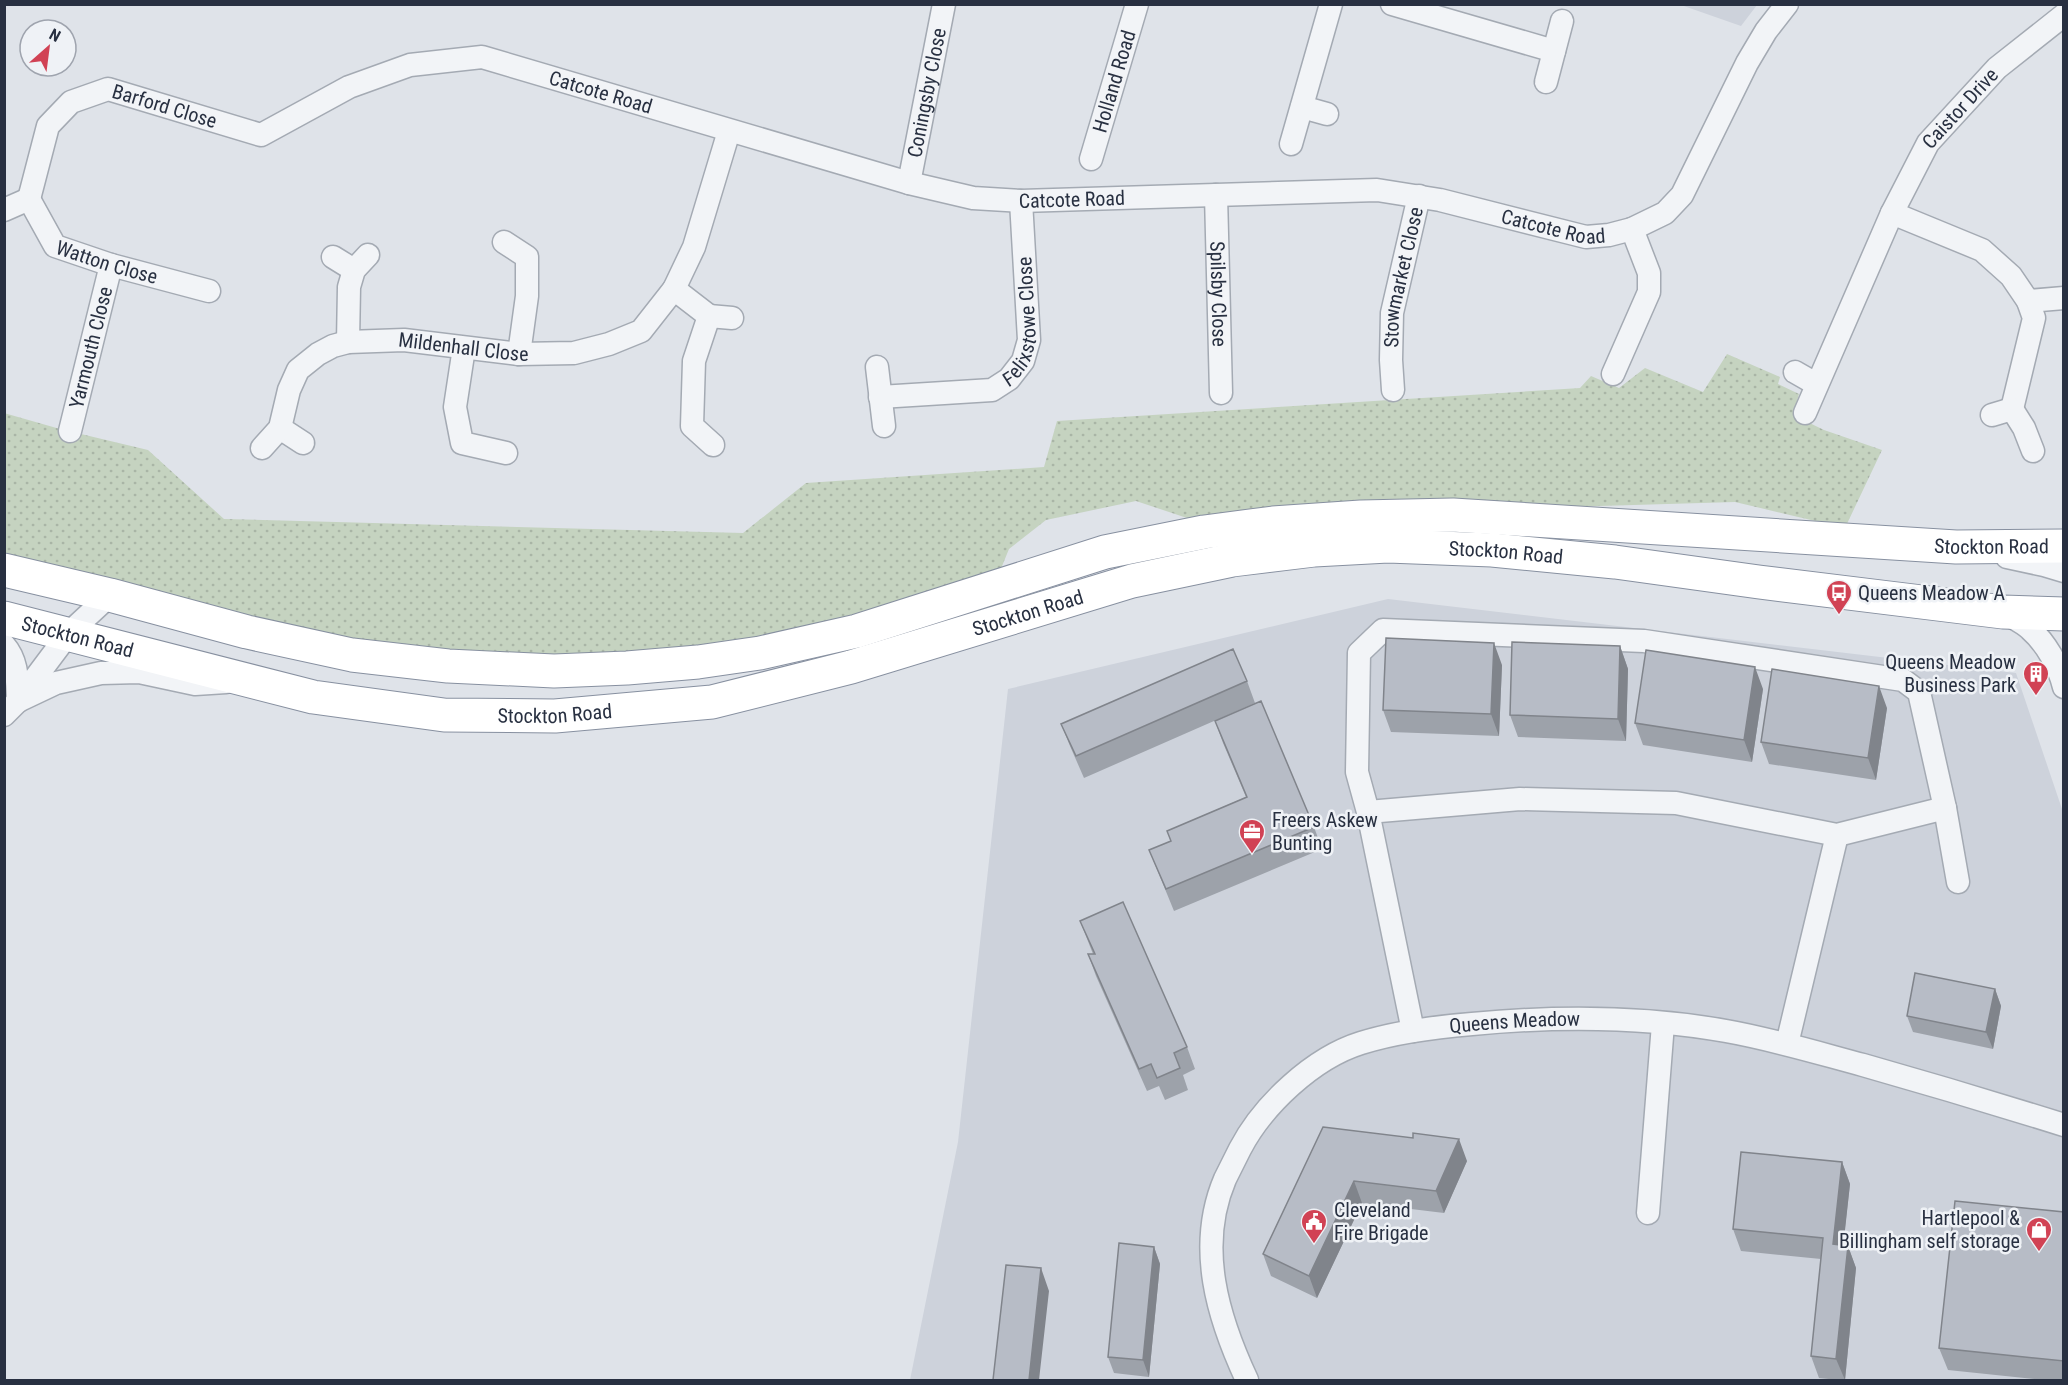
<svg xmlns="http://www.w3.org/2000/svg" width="2068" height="1385" font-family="'Roboto Condensed',sans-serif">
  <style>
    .built { fill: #cdd2db }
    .grass { fill: url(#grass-dots) }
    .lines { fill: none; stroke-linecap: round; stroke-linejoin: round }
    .minor-casing { stroke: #a4aab3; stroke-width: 25 }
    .trunk-casing { stroke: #8790a0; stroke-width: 35 }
    .minor { stroke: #f2f4f7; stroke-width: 22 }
    .trunk { stroke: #fff; stroke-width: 33 }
    .wall { fill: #9da2aa }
    .shaded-wall { fill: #80848b }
    .building { fill: #b7bcc6; stroke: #80848b; stroke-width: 1.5 }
    .labels { text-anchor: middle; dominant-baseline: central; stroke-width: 5; stroke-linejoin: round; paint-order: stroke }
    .street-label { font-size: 20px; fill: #283041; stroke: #eff2f6 }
    .poi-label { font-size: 20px; fill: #283041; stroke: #eff2f6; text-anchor: start }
  </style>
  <defs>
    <pattern id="grass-dots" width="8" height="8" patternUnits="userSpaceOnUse" patternTransform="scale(1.5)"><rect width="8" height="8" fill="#c5d3c0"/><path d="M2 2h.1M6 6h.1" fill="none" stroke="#a9b5a6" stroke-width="1.8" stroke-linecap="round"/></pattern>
  </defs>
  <rect width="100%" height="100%" fill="#dfe3e9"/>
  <path class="built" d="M1681 5H1757L1741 26Z
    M1388 599 2016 673 2063 812V1380H910L958 1142 1008 689Z"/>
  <path class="grass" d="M1727 354 1780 377 1778 384 1799 394 1793 415 1824 430 1882 450 1845 528 1735 502 1187 518 1136 501 1046 520 1009 549 998 576 817 627 673 654 532 659 316 637 5 554 4 413 60 429 148 450 224 519 743 533 806 483 1044 467 1057 421 1580 388 1591 376 1619 388 1645 368 1703 392Z"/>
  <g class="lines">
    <defs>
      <g id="minor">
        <path d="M1392 4 1554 51"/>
        <path d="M1546 82 1562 21"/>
        <path d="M1302 107 1327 114"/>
        <path d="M1291 144 1331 4"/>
        <path id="s1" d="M1091 159 1137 4"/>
        <path id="s2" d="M909 183 944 4"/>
        <path id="s3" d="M1216 195 1221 393"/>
        <path id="s4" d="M29 199 48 126 71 102 108 89 261 135 349 87 410 65 482 57 909 183 973 198 1021 201 1377 190 1440 200 1586 237 1609 235 1632 229 1665 213 1682 195 1747 63 1766 31 1787 4"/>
        <path id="s5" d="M29 199 55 246 111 265 209 291"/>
        <path d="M4 210 29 199"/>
        <path d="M1892 213 1982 250 2011 276 2028 301 2034 318 2012 409"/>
        <path d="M504 242 527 257V296L519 354"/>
        <path d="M333 257 354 270"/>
        <path d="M674 289 709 316 694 361 692 426 713 445"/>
        <path d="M2028 301 2064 298"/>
        <path d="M709 316 732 318"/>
        <path d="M348 342 349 287 354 270 368 255"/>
        <path d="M464 348 455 407 462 443 506 453"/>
        <path d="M877 367 884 426"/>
        <path d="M1795 372 1816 384"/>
        <path d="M1613 374 1649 292V273L1632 229"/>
        <path id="s6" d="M1393 390 1391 360 1392 313 1419 196"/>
        <path id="s7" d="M880 397 992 390 1009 379 1023 361 1029 340 1021 201"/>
        <path id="s8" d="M1805 413 1892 213 1928 143 1997 68 2064 15"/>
        <path d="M1992 415 2012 409 2024 428 2033 451"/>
        <path d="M280 428 303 443"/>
        <path id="s9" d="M70 431 111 265"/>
        <path id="s10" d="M262 448 280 428 289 390 298 370 318 354 333 346 348 342 404 340 519 354 574 353 609 344 641 331 674 289 694 247 729 131"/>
        <path d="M2007 557 2044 565 2064 571"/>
        <path d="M2005 613C2013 618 2023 622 2030 629 2046 643 2059 666 2064 687"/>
        <path d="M4 645C18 661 17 680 18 701"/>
        <path d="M18 701 56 683 101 673 139 672 195 684 226 682"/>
        <path d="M4 715 18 701 69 633 110 595"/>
        <path d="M1368 812 1520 799 1676 803 1837 835 1945 808"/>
        <path d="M1413 1031 1368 812 1357 772 1359 653 1383 630 1644 641 1903 680 1919 692 1945 808 1958 882"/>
        <path d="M1787 1044 1837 835"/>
        <path d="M1648 1213 1663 1024"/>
        <path id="s11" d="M1247 1380C1218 1318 1196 1247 1225 1179 1230 1169 1235 1159 1240 1149 1263 1105 1313 1058 1361 1043 1396 1032 1435 1027 1472 1024 1556 1016 1642 1016 1726 1031 1772 1039 1818 1053 1863 1065 1930 1084 1997 1104 2064 1125"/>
      </g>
      <g id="trunk">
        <path id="s12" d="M4 570 110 595 247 632 352 655 448 666 554 671 627 668 698 662 760 653 857 631 1105 552 1204 532 1273 523 1361 517 1453 515 1956 547 2064 546"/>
        <path id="s13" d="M4 618 313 697 444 715 555 716 712 702 851 667 1132 581 1232 560 1314 550 1388 546 1492 550 1615 562 1759 582 2003 612 2064 614"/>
      </g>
    </defs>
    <use href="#minor" class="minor-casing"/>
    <use href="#trunk" class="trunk-casing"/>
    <use href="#minor" class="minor"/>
    <use href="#trunk" class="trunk"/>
  </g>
  <path class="wall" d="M1620 646 1628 669 1626 741 1518 737 1510 715Z
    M1502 665 1499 736 1391 732 1383 710Z
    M1247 681 1255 703 1084 778 1070 746 1061 724Z
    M1763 689 1752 762 1643 745 1635 723Z
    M1887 708 1876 780 1769 764 1761 742Z
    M1215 721 1314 827 1322 849 1174 911 1149 850 1171 841 1167 831 1246 797 1223 743Z
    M1080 921 1187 1047 1195 1069 1183 1075 1188 1090 1165 1100 1159 1086 1147 1091 1096 976 1088 954H1093Z
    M1995 989 2001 1006 1993 1049 1913 1032 1907 1016Z
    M1323 1127 1467 1161 1444 1213 1362 1203 1317 1298 1271 1276 1263 1254Z
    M1842 1162 1850 1184 1843 1245 1848 1246 1856 1268 1845 1380H1838L1819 1378 1811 1356 1821 1259 1741 1251 1733 1229Z
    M2064 1212V1380H2043L1948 1370 1939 1348Z
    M1154 1247 1160 1264 1149 1377 1114 1373 1108 1357Z"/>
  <path class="shaded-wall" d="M1494 643 1502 665 1499 736 1491 714Z
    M1620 646 1628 669 1626 741 1618 719Z
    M1755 667 1763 689 1752 762 1744 740Z
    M1879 686 1887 708 1876 780 1868 758Z
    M1995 989 2001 1006 1993 1049 1986 1032Z
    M1459 1139 1467 1161 1444 1213 1436 1191Z
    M1842 1162 1850 1184 1841 1267 1833 1244Z
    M1354 1181 1362 1203 1317 1298 1309 1276Z
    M1848 1246 1856 1268 1845 1380 1836 1359Z
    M1154 1247 1160 1264 1149 1377 1143 1360Z
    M1041 1268 1049 1291 1039 1380H1029Z"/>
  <path class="building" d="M1386 638 1494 643 1491 714 1383 710Z
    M1512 642 1620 646 1618 719 1510 715Z
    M1233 649 1247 681 1076 756 1061 724Z
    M1646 650 1755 667 1744 740 1635 723Z
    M1772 669 1879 686 1868 758 1761 742Z
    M1261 701 1314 827 1166 889 1149 850 1171 841 1167 831 1247 797 1215 721Z
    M1123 902 1187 1047 1174 1053 1180 1068 1157 1078 1151 1064 1139 1069 1088 954H1095L1080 921Z
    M1915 973 1995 989 1986 1032 1907 1016Z
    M1323 1127 1413 1138V1133L1459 1139 1436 1191 1354 1181 1309 1276 1263 1254Z
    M1741 1152 1842 1162 1833 1244 1848 1246 1836 1359 1811 1356 1823 1238 1733 1229Z
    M1955 1201 2064 1212V1361L1939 1348Z
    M1119 1243 1154 1247 1143 1360 1108 1357Z
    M1006 1265 1041 1268 1029 1380H993Z"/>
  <defs>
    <symbol id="bus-pin" viewBox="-11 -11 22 30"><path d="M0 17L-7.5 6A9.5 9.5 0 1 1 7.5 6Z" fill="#d14254" stroke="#eff2f6"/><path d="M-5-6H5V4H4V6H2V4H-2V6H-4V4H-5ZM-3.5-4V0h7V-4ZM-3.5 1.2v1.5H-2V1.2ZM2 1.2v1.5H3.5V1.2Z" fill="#fff"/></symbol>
    <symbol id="building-pin" viewBox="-11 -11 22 30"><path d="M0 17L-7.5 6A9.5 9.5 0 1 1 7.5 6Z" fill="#d14254" stroke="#eff2f6"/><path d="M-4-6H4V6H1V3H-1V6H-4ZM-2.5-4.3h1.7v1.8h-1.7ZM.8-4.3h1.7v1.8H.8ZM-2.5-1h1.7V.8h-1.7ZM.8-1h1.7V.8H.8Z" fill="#fff"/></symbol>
    <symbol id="office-pin" viewBox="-11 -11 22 30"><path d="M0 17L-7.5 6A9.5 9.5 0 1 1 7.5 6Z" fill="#d14254" stroke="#eff2f6"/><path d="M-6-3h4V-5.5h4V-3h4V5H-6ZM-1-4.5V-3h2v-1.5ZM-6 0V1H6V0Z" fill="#fff"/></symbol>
    <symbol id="civic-pin" viewBox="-11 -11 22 30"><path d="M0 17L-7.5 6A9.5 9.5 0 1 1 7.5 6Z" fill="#d14254" stroke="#eff2f6"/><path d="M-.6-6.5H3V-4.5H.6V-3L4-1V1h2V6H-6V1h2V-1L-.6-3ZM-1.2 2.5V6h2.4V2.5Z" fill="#fff"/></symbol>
    <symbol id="shop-pin" viewBox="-11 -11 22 30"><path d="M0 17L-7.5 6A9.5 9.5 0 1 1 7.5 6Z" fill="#d14254" stroke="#eff2f6"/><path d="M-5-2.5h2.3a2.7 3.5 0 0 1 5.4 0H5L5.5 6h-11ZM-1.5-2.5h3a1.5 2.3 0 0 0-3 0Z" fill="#fff"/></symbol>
  </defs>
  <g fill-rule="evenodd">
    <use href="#bus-pin" x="1824" y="578" width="30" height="40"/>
    <use href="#building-pin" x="2021" y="659" width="30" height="40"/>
    <use href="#office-pin" x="1237" y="817" width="30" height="40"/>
    <use href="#civic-pin" x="1299" y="1207" width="30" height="40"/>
    <use href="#shop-pin" x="2024" y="1215" width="30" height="40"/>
  </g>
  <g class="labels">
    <g class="street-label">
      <text stroke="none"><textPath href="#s1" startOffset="81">Holland Road</textPath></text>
      <text stroke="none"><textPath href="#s4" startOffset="669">Catcote Road</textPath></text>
      <text stroke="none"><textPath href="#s2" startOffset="92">Coningsby Close</textPath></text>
      <text stroke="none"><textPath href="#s4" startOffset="207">Barford Close</textPath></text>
      <text stroke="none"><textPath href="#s8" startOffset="344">Caistor Drive</textPath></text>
      <text stroke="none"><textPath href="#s4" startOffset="1155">Catcote Road</textPath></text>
      <text stroke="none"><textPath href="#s4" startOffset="1641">Catcote Road</textPath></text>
      <text stroke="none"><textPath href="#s5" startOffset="108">Watton Close</textPath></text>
      <text stroke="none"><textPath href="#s6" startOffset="114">Stowmarket Close</textPath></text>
      <text stroke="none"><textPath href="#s3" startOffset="99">Spilsby Close</textPath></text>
      <text stroke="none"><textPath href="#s7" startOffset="194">Felixstowe Close</textPath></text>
      <text stroke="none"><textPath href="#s10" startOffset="262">Mildenhall Close</textPath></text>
      <text stroke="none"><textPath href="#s9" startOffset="86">Yarmouth Close</textPath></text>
      <text stroke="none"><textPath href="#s12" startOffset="2018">Stockton Road</textPath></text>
      <text stroke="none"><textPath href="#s13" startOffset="1534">Stockton Road</textPath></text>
      <text stroke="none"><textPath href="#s13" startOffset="1048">Stockton Road</textPath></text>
      <text stroke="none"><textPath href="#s13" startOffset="76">Stockton Road</textPath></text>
      <text stroke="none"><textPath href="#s13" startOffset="562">Stockton Road</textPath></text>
      <text stroke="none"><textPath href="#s11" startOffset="562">Queens Meadow</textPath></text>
    </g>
    <g class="poi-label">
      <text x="1858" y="593">Queens Meadow A</text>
      <text x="2016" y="662" text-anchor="end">Queens Meadow<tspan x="2016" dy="23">Business Park</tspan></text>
      <text x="1272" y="820">Freers Askew<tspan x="1272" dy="23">Bunting</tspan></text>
      <text x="1334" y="1210">Cleveland<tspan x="1334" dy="23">Fire Brigade</tspan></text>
      <text x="2020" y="1218" text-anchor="end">Hartlepool &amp;<tspan x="2020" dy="23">Billingham self storage</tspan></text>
    </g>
  </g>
  <rect width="2068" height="1385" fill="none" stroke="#283041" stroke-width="12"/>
  <g transform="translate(48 48) rotate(28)"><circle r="28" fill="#eff2f6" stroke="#9fa4ae" stroke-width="1.5"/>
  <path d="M0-4.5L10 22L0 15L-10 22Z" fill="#d14254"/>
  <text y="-9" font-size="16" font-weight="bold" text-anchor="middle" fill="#283041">N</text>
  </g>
</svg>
